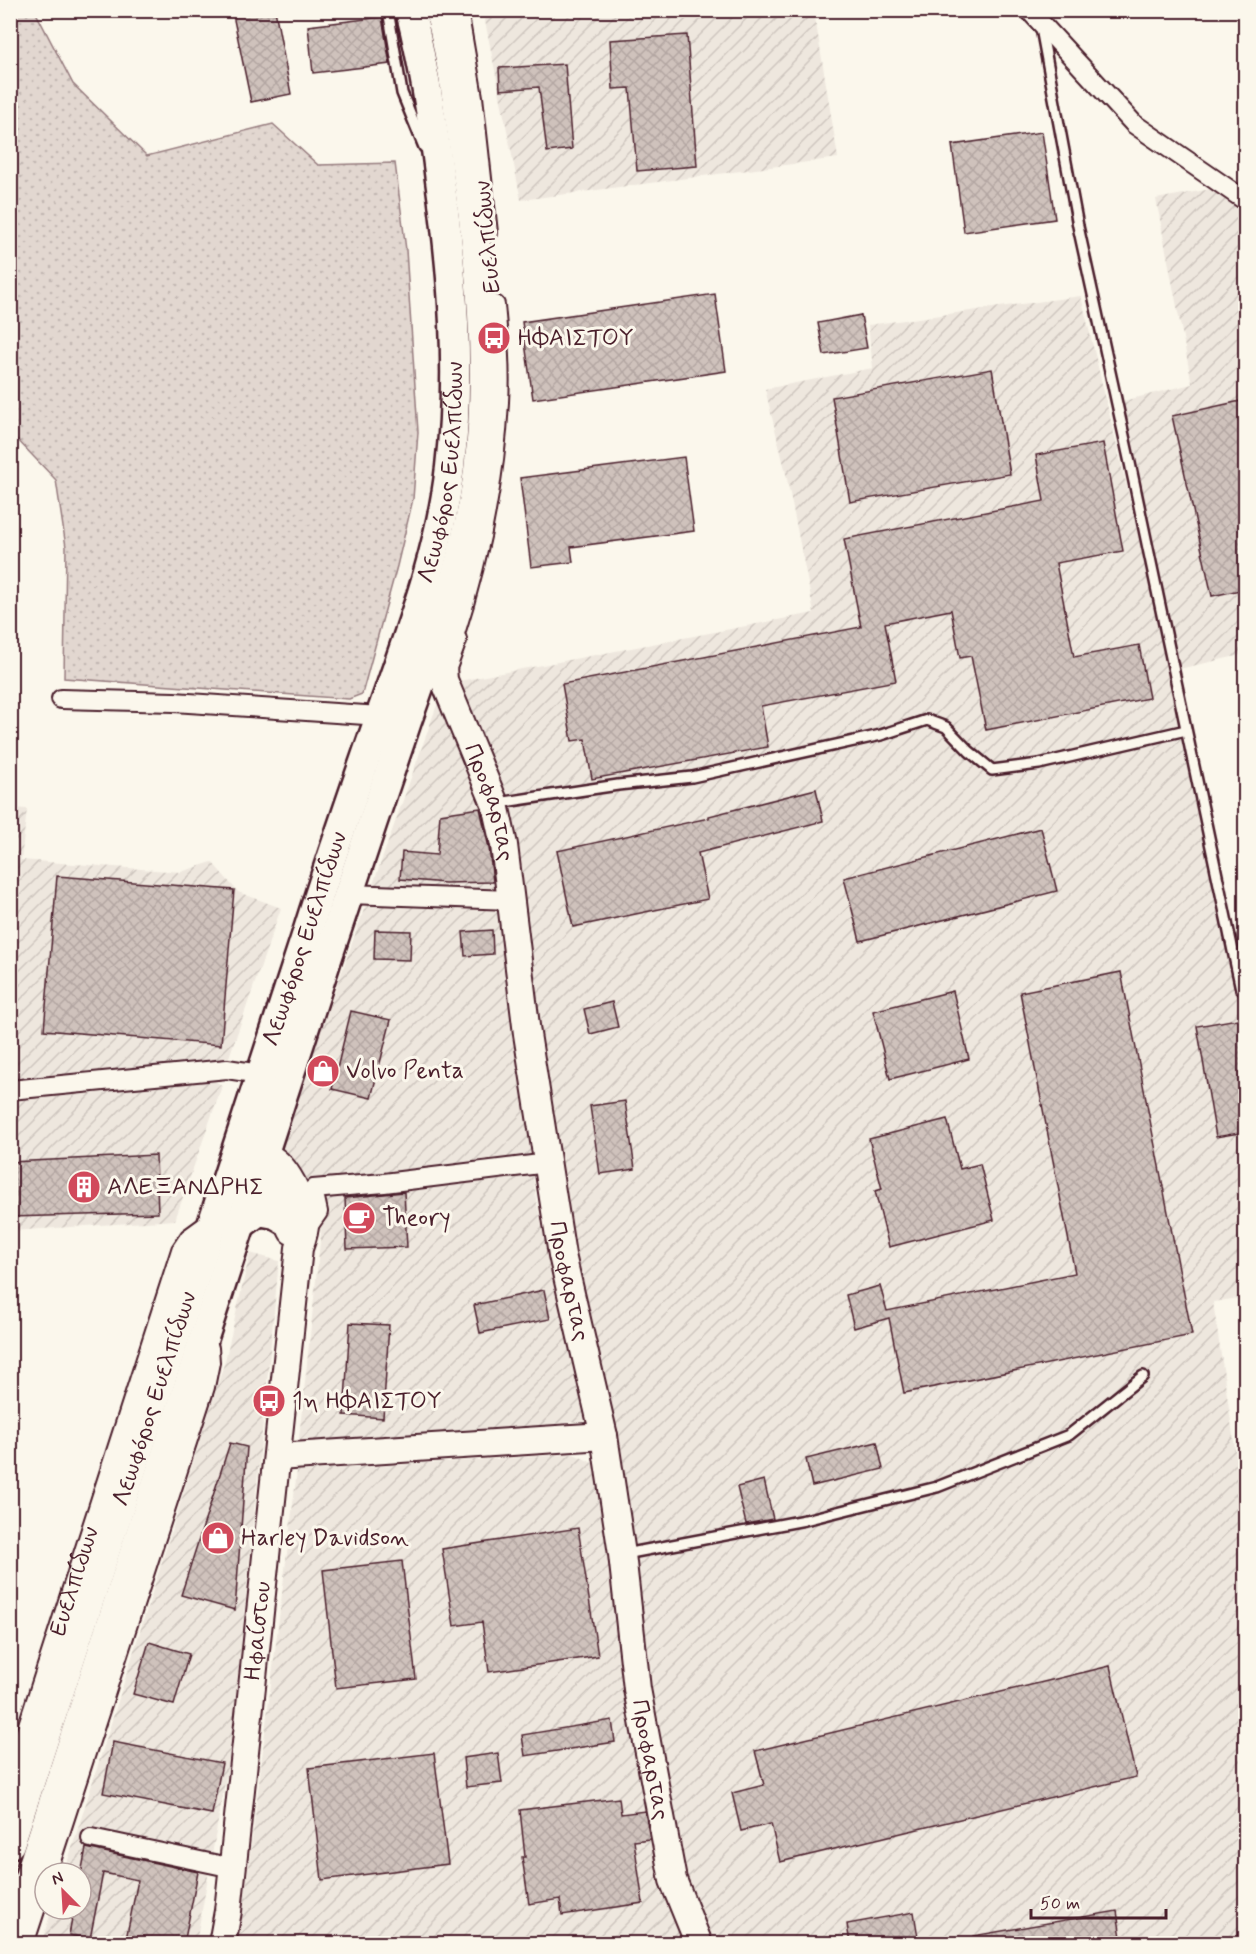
<svg xmlns="http://www.w3.org/2000/svg" width="1256" height="1954" font-family="Mynerve,sans-serif">
  <style>
    .industrial { fill: url(#industrial-furrows) }
    .grass { fill: url(#grass-dots); stroke: #967b7e; stroke-width: 1.5 }
    .building { fill: url(#building-cross-hatch); stroke: #4a1f2b; stroke-width: 1.5 }
    .lines { fill: none; stroke-linecap: round; stroke-linejoin: round }
    .lane-casing { stroke: #4a1f2b; stroke-width: 14 }
    .street-casing { stroke: #4a1f2b; stroke-width: 22 }
    .secondary-casing { stroke: #4a1f2b; stroke-width: 30 }
    .primary-casing { stroke: #4a1f2b; stroke-width: 33 }
    .lane { stroke: #fbf7ec; stroke-width: 9 }
    .street { stroke: #fbf7ec; stroke-width: 18 }
    .secondary { stroke: #fbf7ec; stroke-width: 26 }
    .primary { stroke: #fbf7ec; stroke-width: 28 }
    .labels { text-anchor: middle; dominant-baseline: central; stroke-width: 6; stroke-linejoin: round; paint-order: stroke }
    .street-label { font-size: 24px; fill: #4a1f2b; stroke: #fbf7ec }
    .poi-label { font-size: 24px; fill: #4a1f2b; stroke: #fbf7ec; text-anchor: start }
  </style>
  <defs>
    <pattern id="industrial-furrows" width="10" height="10" patternUnits="userSpaceOnUse" patternTransform="scale(1.5)"><rect width="10" height="10" fill="#eee7de"/><path d="M-1 1l2-2M0 10L10 0M9 11l2-2" fill="none" stroke="#cec6bf"/></pattern>
    <pattern id="grass-dots" width="8" height="8" patternUnits="userSpaceOnUse" patternTransform="scale(1.5)"><rect width="8" height="8" fill="#e2d7d0"/><path d="M2 2h.1M6 6h.1" fill="none" stroke="#c3b8b3" stroke-width="1.8" stroke-linecap="round"/></pattern>
    <pattern id="building-cross-hatch" width="8" height="8" patternUnits="userSpaceOnUse" patternTransform="scale(1.5)"><rect width="8" height="8" fill="#cfc2bc"/><path d="M0 0l8 8M0 8l8-8" fill="none" stroke="#b3a6a2"/></pattern>
  </defs>
  <rect width="100%" height="100%" fill="#fbf7ec"/>
  <filter id="ink" filterUnits="userSpaceOnUse"><feTurbulence type="fractalNoise" baseFrequency=".0167" numOctaves="2"/><feDisplacementMap in="SourceGraphic" scale="12" xChannelSelector="R" yChannelSelector="G"/><feConvolveMatrix kernelMatrix="1 2 1 2 8 2 1 2 1" color-interpolation-filters="sRGB"/></filter>
  <g filter="url(#ink)">
    <path class="industrial" d="M483 11H814L838 158 521 200Z
      M1211 189 1245 214V654L1179 669 1123 401 1192 384 1156 199Z
      M1081 296 1191 755 1196 754 1245 1013V1297L1213 1302 1245 1515V1943H707L678 1878 568 1255 514 840 454 682 814 613 785 469 765 389 873 368 868 325Z
      M438 702 480 808 511 977 536 1199 585 1421 298 1447 321 1233 310 1190 279 1148Z
      M10 808 27 809 21 860 181 872 212 862 238 892 281 908 228 1060 11 1088Z
      M209 1076 222 1086 175 1220 11 1231V1101Z
      M250 1253 279 1261 230 1755 196 1943 41 1944 52 1909H81V1873H64L225 1361Z
      M574 1454 595 1464 608 1494 622 1654 638 1776 661 1888 684 1943 234 1944 246 1888 297 1471Z"/>
    <path class="grass" d="M10 11H35L73 84 147 156 273 124 318 165 395 163 406 250 418 432 413 499 397 566 362 694 349 699 64 678 66 547 56 480 11 433Z"/>
    <path class="building" d="M232 10H275L291 94 251 102Z
      M382 17 390 64 313 73 308 26Z
      M687 35 697 166 637 171 630 88 613 89 610 40Z
      M565 64 572 149 547 152 539 87 500 90 499 68Z
      M1042 132 1055 219 964 232 952 145Z
      M715 294 726 371 533 399 522 322Z
      M861 315 867 348 824 355 818 323Z
      M992 369 1010 474 850 502 832 397Z
      M1245 400V589L1212 596 1172 416Z
      M1103 443 1123 551 1056 563 1074 657 1139 645 1149 698 986 730 971 656 960 658 951 610 885 623 896 681 761 706 768 747 592 779 585 739 572 741 562 684 861 627 844 539 1044 501 1036 455Z
      M684 457 694 531 571 547 573 562 531 567 520 478Z
      M816 789 823 821 698 853 708 899 573 927 557 851 709 818V816Z
      M480 808 489 848 493 882 445 883 400 879 402 852 437 855 440 814Z
      M1041 828 1057 891 860 941 844 878Z
      M57 876 234 890 221 1045 44 1030Z
      M375 930 411 931 410 960 374 959Z
      M492 930 493 954 465 956 463 932Z
      M1121 972 1192 1335 904 1393 889 1318 854 1328 846 1295 880 1286 887 1311 1075 1273 1020 992Z
      M953 991 969 1059 890 1079 873 1011Z
      M612 1002 618 1027 590 1034 584 1009Z
      M351 1011 391 1020 371 1098 332 1089Z
      M1243 1018 1245 1034V1132L1216 1137 1197 1026Z
      M625 1101 635 1169 600 1174 590 1106Z
      M947 1119 960 1169 980 1164 994 1220 889 1247 875 1191 882 1189 869 1139Z
      M156 1155 158 1213 10 1217V1162Z
      M404 1192 407 1247 347 1249 345 1198Z
      M544 1290 550 1319 480 1333 474 1305Z
      M350 1323 389 1325 383 1418 344 1415Z
      M877 1442 883 1469 812 1486 806 1459Z
      M230 1443 247 1447 235 1610 181 1595Z
      M764 1480 773 1519 746 1524 737 1487Z
      M578 1528 598 1656 489 1672 482 1622 454 1626 442 1549Z
      M402 1561 416 1679 336 1688 323 1570Z
      M149 1642 189 1654 174 1705 133 1694Z
      M1110 1666 1136 1777 780 1862 771 1824 741 1831 732 1793 764 1785 755 1751Z
      M612 1720 615 1742 525 1756 522 1735Z
      M113 1742 222 1763 212 1814 103 1793Z
      M434 1753 448 1864 322 1880 309 1768Z
      M498 1753 502 1783 466 1787 463 1758Z
      M619 1798 621 1814 645 1811 650 1839 634 1841 643 1903 562 1915 560 1899 529 1904 522 1857H525L520 1810Z
      M86 1848 198 1872 184 1944H125L138 1880 103 1873 90 1939 69 1935 74 1909H81V1874Z
      M1117 1911 1122 1944H974L973 1936Z
      M914 1912 919 1944H850L847 1924Z"/>
    <g class="lines">
      <defs>
        <path id="lane" d="M388 10 402 93 424 147
          M1041 28 1078 226 1130 463 1241 989
          M498 803 618 785 692 777 881 735 927 720 946 727 969 751 992 770 1039 764 1186 730
          M625 1554 805 1520 937 1487 1069 1435 1143 1376"/>
        <g id="street">
          <path d="M458 10 473 97 488 233"/>
          <path d="M1029 10 1134 124 1246 201"/>
          <path d="M453 640C478 563 495 483 499 402 501 370 498 337 495 305"/>
          <path d="M61 699 174 702 380 716"/>
          <path d="M349 894 510 900"/>
          <path d="M10 1090 227 1069 260 1074"/>
          <path d="M304 1232 318 1212 313 1189 384 1183 548 1163"/>
          <path id="s1" d="M10 1781 181 1250 189 1238 211 1222"/>
          <path d="M91 1838 233 1868"/>
          <path d="M47 1873 205 1387 210 1362 209 1348"/>
          <path d="M24 1944 45 1880"/>
        </g>
        <g id="secondary">
          <path id="s2" d="M438 632 453 640 443 667 444 680 495 804 504 845 527 1034 562 1255 604 1436 622 1554 637 1689 673 1880 699 1944"/>
          <path d="M237 1176C247 1179 260 1182 268 1188 280 1198 286 1218 292 1231"/>
          <path d="M277 1457 604 1436"/>
          <path id="s3" d="M222 1944 228 1911 299 1248C302 1240 305 1233 305 1225 305 1205 289 1170 272 1159 264 1153 255 1152 245 1149"/>
        </g>
        <g id="primary">
          <path d="M240 1225 259 1211 275 1214 287 1221"/>
          <path id="s4" d="M10 1844C109 1540 207 1236 307 933 332 854 359 776 387 697 413 622 441 546 450 467 461 372 453 274 440 180 433 123 424 66 410 10"/>
          <path d="M10 1936C115 1610 221 1285 327 959 353 880 380 800 407 721 435 641 468 554 478 470 491 367 480 261 465 159 458 109 452 59 439 10"/>
        </g>
      </defs>
      <use href="#lane" class="lane-casing"/>
      <use href="#street" class="street-casing"/>
      <use href="#secondary" class="secondary-casing"/>
      <use href="#primary" class="primary-casing"/>
      <use href="#lane" class="lane"/>
      <use href="#street" class="street"/>
      <use href="#secondary" class="secondary"/>
      <use href="#primary" class="primary"/>
    </g>
  </g>
  <defs>
    <symbol id="bus-disc" viewBox="-11 -11 22 22"><circle r="9.5" fill="#d1495b" stroke="#fbf7ec"/><path d="M-5-6H5V4H4V6H2V4H-2V6H-4V4H-5ZM-3.5-4V0h7V-4ZM-3.5 1.2v1.5H-2V1.2ZM2 1.2v1.5H3.5V1.2Z" fill="#fff"/></symbol>
    <symbol id="shop-disc" viewBox="-11 -11 22 22"><circle r="9.5" fill="#d1495b" stroke="#fbf7ec"/><path d="M-5-2.5h2.3a2.7 3.5 0 0 1 5.4 0H5L5.5 6h-11ZM-1.5-2.5h3a1.5 2.3 0 0 0-3 0Z" fill="#fff"/></symbol>
    <symbol id="building-disc" viewBox="-11 -11 22 22"><circle r="9.5" fill="#d1495b" stroke="#fbf7ec"/><path d="M-4-6H4V6H1V3H-1V6H-4ZM-2.5-4.3h1.7v1.8h-1.7ZM.8-4.3h1.7v1.8H.8ZM-2.5-1h1.7V.8h-1.7ZM.8-1h1.7V.8H.8Z" fill="#fff"/></symbol>
    <symbol id="cafe-disc" viewBox="-11 -11 22 22"><circle r="9.5" fill="#d1495b" stroke="#fbf7ec"/><path d="M-5.5-4.5H6V0H3Q3 3.5 0 3.5H-2.5Q-5.5 3.5-5.5 0ZM3-3.2v2h1.7v-2ZM-6 4.5H4V6H-6Z" fill="#fff"/></symbol>
  </defs>
  <g fill-rule="evenodd">
    <use href="#bus-disc" x="475" y="319" width="38" height="38"/>
    <use href="#shop-disc" x="304" y="1052" width="38" height="38"/>
    <use href="#building-disc" x="65" y="1168" width="38" height="38"/>
    <use href="#cafe-disc" x="340" y="1199" width="38" height="38"/>
    <use href="#bus-disc" x="250" y="1382" width="38" height="38"/>
    <use href="#shop-disc" x="199" y="1519" width="38" height="38"/>
  </g>
  <g class="labels">
    <g class="street-label">
      <text transform="translate(488 237) rotate(-95)">Ευελπίδων</text>
      <text stroke="none"><textPath href="#s4" startOffset="1440">Λεωφόρος Ευελπίδων</textPath></text>
      <text stroke="none"><textPath href="#s2" startOffset="190">Προφαρτας</textPath></text>
      <text stroke="none"><textPath href="#s4" startOffset="952">Λεωφόρος Ευελπίδων</textPath></text>
      <text stroke="none"><textPath href="#s2" startOffset="676">Προφαρτας</textPath></text>
      <text stroke="none"><textPath href="#s4" startOffset="468">Λεωφόρος Ευελπίδων</textPath></text>
      <text stroke="none"><textPath href="#s1" startOffset="210">Ευελπίδων</textPath></text>
      <text stroke="none"><textPath href="#s3" startOffset="315">Ηφαίστου</textPath></text>
      <text stroke="none"><textPath href="#s2" startOffset="1162">Προφαρτας</textPath></text>
    </g>
    <g class="poi-label">
      <text x="517" y="338">ΗΦΑΙΣΤΟΥ</text>
      <text x="346" y="1071">Volvo Penta</text>
      <text x="107" y="1187">ΑΛΕΞΑΝΔΡΗΣ</text>
      <text x="382" y="1218">Theory</text>
      <text x="292" y="1401">1η ΗΦΑΙΣΤΟΥ</text>
      <text x="241" y="1538">Harley Davidson</text>
    </g>
  </g>
  <rect width="1256" height="1954" fill="none" stroke="#fbf7ec" stroke-width="36"/>
  <rect x="18" y="18" width="1220" height="1918" fill="none" stroke="#4a1f2b" stroke-width="2" filter="url(#ink)"/>
  <g transform="translate(63 1891) rotate(336)"><circle r="28" fill="#fbf7ec" stroke="#b4a19f" stroke-width="1.5"/>
  <path d="M0-4.5L10 22L0 15L-10 22Z" fill="#d1495b"/>
  <text y="-9" font-size="16" font-weight="bold" text-anchor="middle" fill="#4a1f2b">N</text>
  </g>
  <path d="M1031 1909v9h135v-9" fill="none" stroke="#4a1f2b" stroke-width="3"/>
  <text x="1040" y="1909" font-size="18" fill="#4a1f2b" stroke="#fbf7ec" stroke-width="4.5" paint-order="stroke">50 m</text>
</svg>
